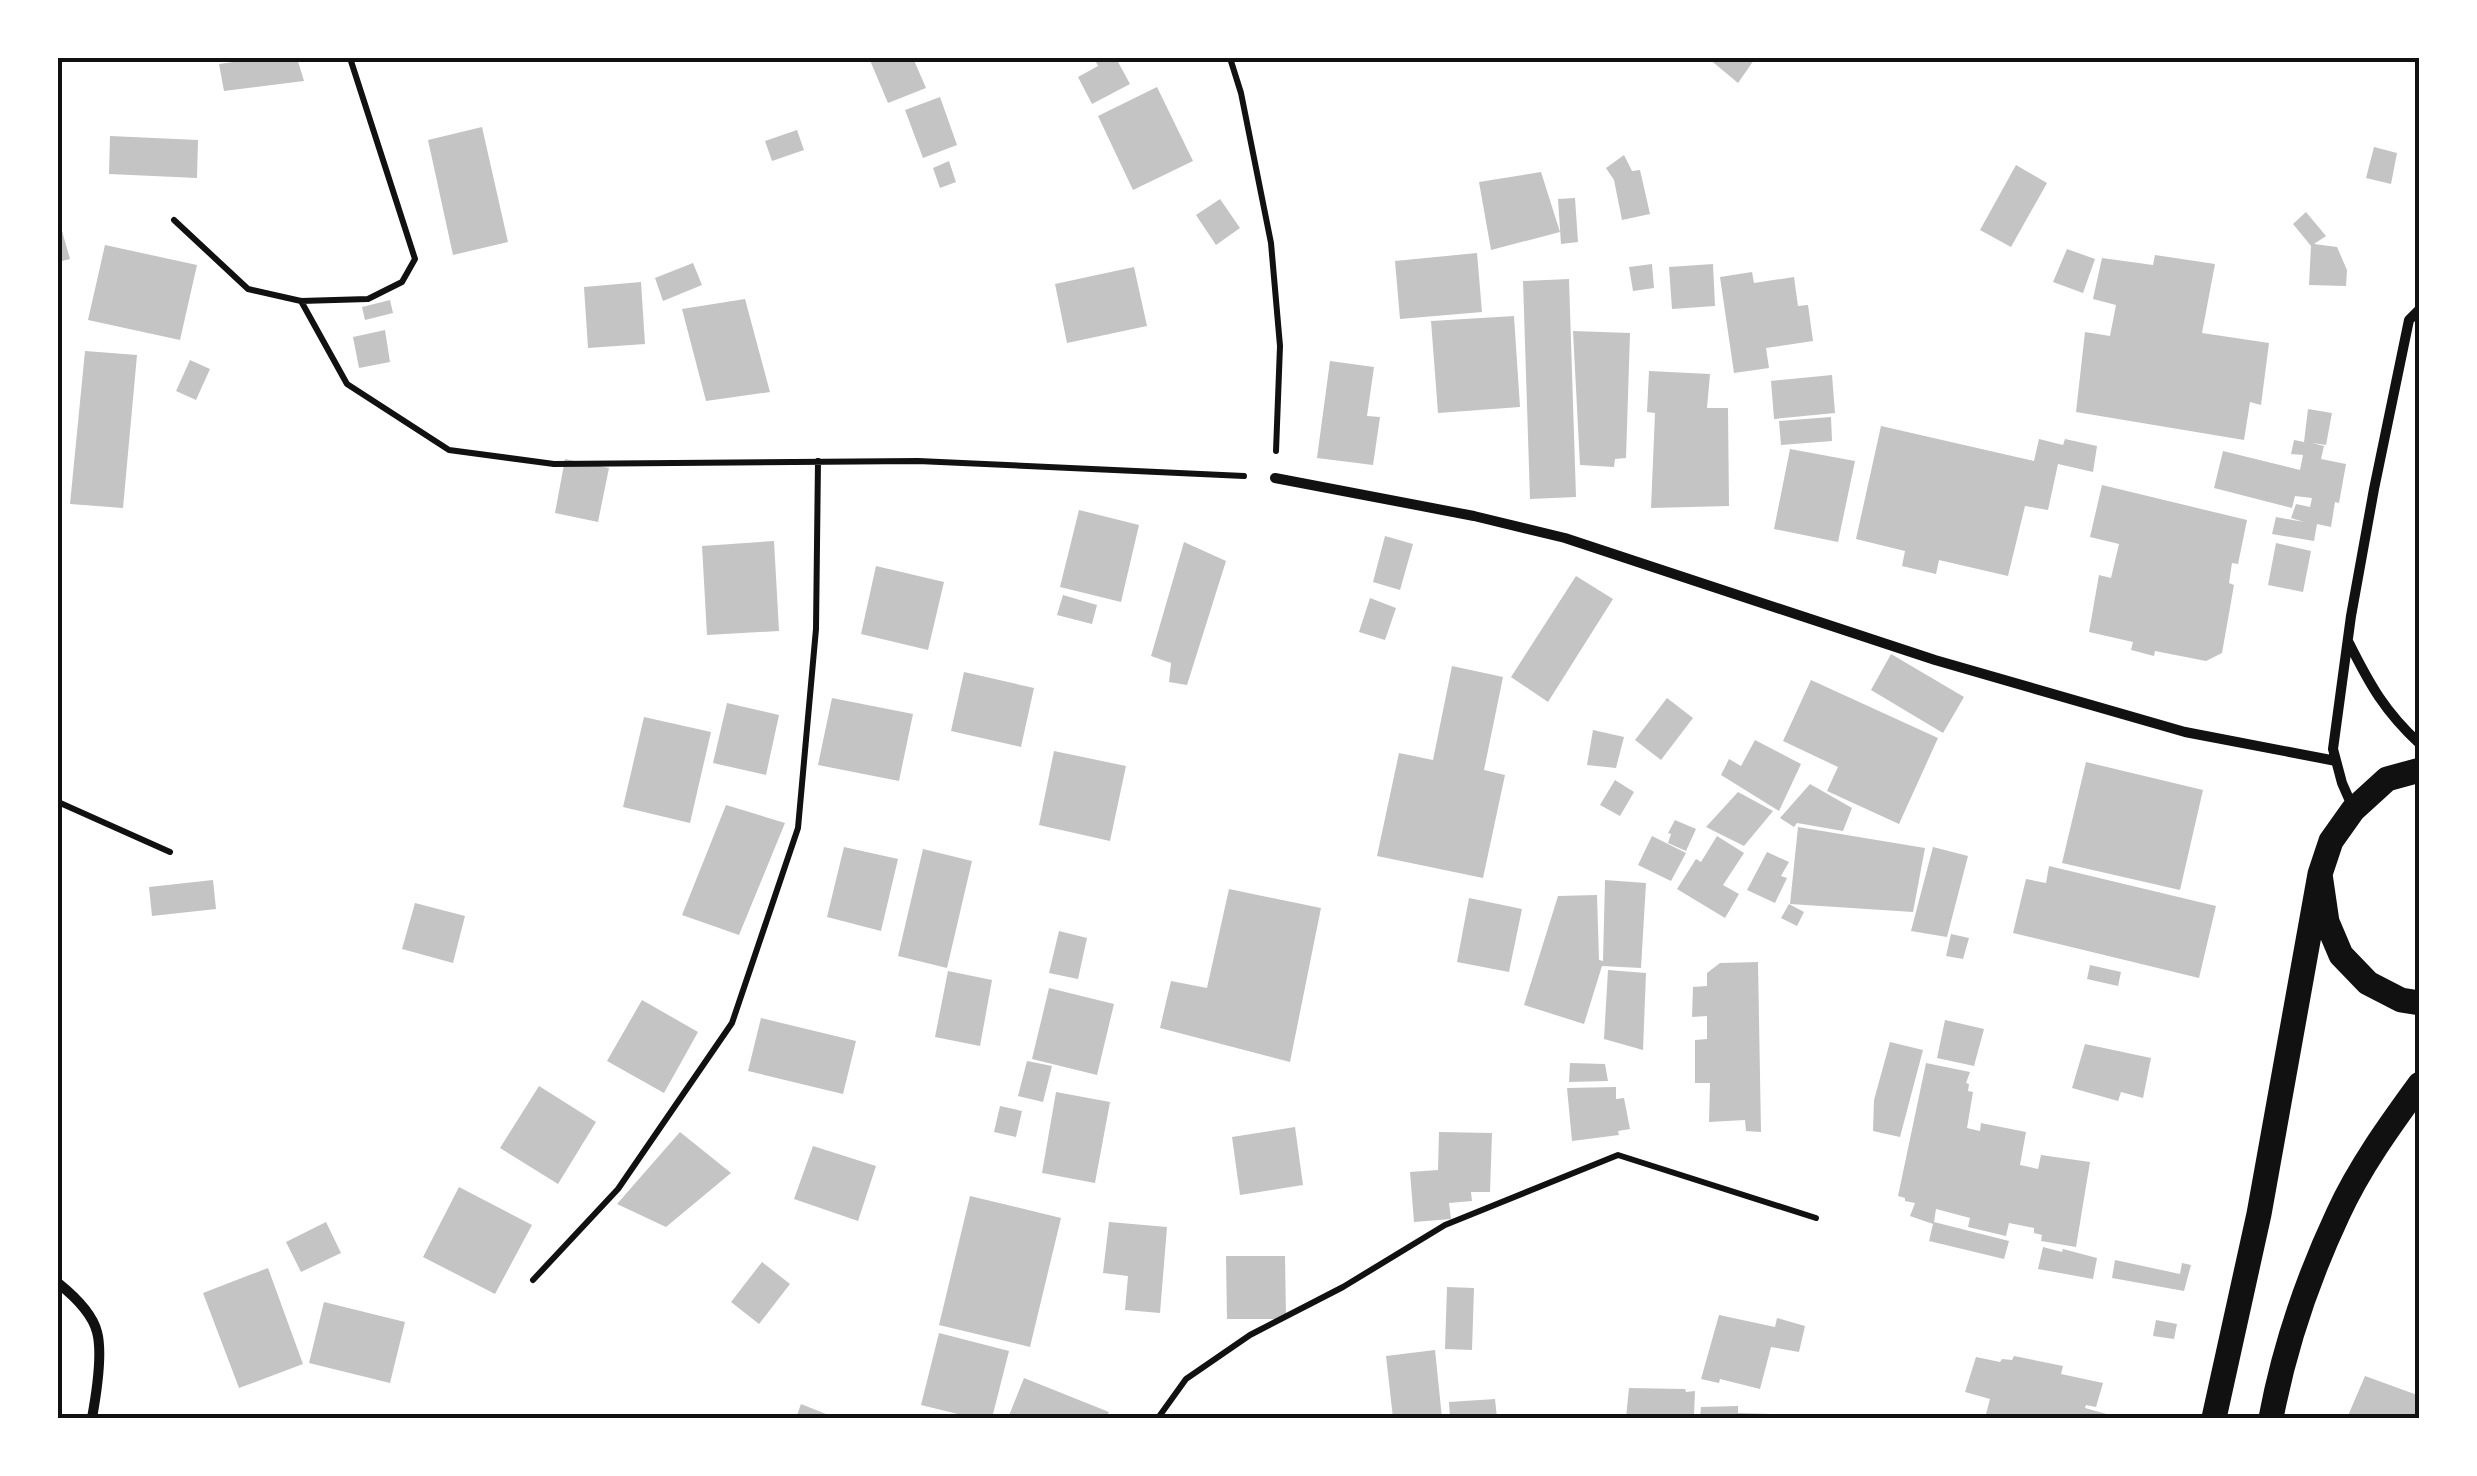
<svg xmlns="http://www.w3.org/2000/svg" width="2477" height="1476" font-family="Quicksand,sans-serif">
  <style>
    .building { fill: #c4c4c4 }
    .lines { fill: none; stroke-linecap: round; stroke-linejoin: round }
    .path { stroke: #111; stroke-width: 6 }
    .minor { stroke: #111; stroke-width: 10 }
    .primary { stroke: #111; stroke-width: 25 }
    .neatline { fill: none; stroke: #111; stroke-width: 4 }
  </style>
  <rect width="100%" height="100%" fill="#fff"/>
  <path class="building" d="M261 58H297L304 81 224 91 219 64Z
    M869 58H913L926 88 888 103Z
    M1094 58H1121L1117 60 1130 84 1092 104 1078 77 1098 66Z
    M1708 58H1750L1754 60 1738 83Z
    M1157 87 1193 161 1133 190 1098 116Z
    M940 97 957 145 923 158 905 110Z
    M482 127 508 242 453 255 428 140Z
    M797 130 804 150 772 161 765 141Z
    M110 136 198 140 197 178 109 174Z
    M2374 147 2397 153 2391 184 2366 178Z
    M1624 155 1632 171 1640 170 1650 214 1622 220 1614 180 1606 168Z
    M949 161 956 182 940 188 933 168Z
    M2016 165 2047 183 2011 247 1980 230Z
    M1541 172 1560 232 1491 250 1479 182Z
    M1575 198 1578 242 1561 244 1558 199Z
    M1220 199 1240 228 1216 245 1196 215Z
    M2306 212 2326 236 2314 244 2337 247 2347 270 2346 286 2309 285 2311 246 2293 224Z
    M58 217 70 259 58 262Z
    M105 245 197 265 180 340 88 320Z
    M2067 249 2095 259 2083 293 2053 282Z
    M1477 253 1482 312 1400 319 1395 261Z
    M2155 255 2215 264 2202 333 2269 343 2261 405 2250 402 2244 440 2076 412 2085 332 2110 336 2116 305 2093 299 2102 258 2153 265Z
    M693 263 702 285 663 301 655 278Z
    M1652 264 1654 288 1633 291 1629 267Z
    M1713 264 1715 306 1672 309 1669 267Z
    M1134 267 1147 326 1067 343 1055 284Z
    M1752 272 1754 283 1794 277 1798 306 1808 305 1813 341 1766 348 1769 368 1734 373 1720 277Z
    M1569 279 1576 497 1530 499 1523 281Z
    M641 282 645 344 588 348 584 287Z
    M745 299 770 392 706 401 682 309Z
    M390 300 393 313 365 320 362 307Z
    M1514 316 1520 407 1438 413 1431 321Z
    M385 330 390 362 359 368 353 337Z
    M1573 331 1630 333 1626 458 1615 459 1614 467 1580 465Z
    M85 351 137 355 123 508 70 504Z
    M190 360 210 369 196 400 176 391Z
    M1330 361 1374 367 1367 416 1380 417 1373 465 1317 458Z
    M1649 371 1710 374 1707 408H1728L1729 506 1651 508 1655 413 1647 412Z
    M1832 375 1835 413 1774 419 1771 381Z
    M2308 409 2332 413 2326 445 2312 443 2324 446 2321 459 2346 464 2339 503 2335 502 2331 527 2317 524 2314 541 2272 534 2276 517 2304 522 2291 518 2296 504 2310 507 2312 498 2295 496 2292 508 2214 488 2223 451 2300 470 2303 455 2291 454 2294 440 2304 442Z
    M1831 417 1832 441 1781 445 1779 421Z
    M1881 426 2034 461 2039 439 2063 445 2065 439 2097 446 2093 472 2058 464 2048 510 2025 506 2008 576 1939 560 1936 574 1902 566 1905 551 1856 539Z
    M1790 449 1855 461 1838 542 1774 529Z
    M565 459 609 468 598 522 555 513Z
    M2102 485 2247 520 2238 564 2232 563 2229 583 2234 585 2222 653 2206 661 2155 651 2154 656 2131 650 2133 642 2089 632 2099 575 2111 578 2119 544 2090 537Z
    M1079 510 1139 525 1121 602 1060 587Z
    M1385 536 1413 544 1400 590 1373 582Z
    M774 541 779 631 707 635 702 546Z
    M1184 542 1226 561 1187 685 1169 682 1171 663 1151 656Z
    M2276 543 2311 551 2303 592 2268 585Z
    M876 566 944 582 928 650 861 634Z
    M1576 576 1613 599 1548 702 1511 677Z
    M1063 595 1097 605 1092 624 1057 615Z
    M1370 598 1396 608 1385 640 1359 632Z
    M1891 654 1964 697 1943 733 1871 690Z
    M1452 666 1503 677 1484 770 1505 775 1483 878 1377 856 1399 753 1433 760Z
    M964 672 1034 688 1021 747 951 731Z
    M1811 680 1938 738 1899 824 1827 791 1838 767 1783 741Z
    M832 698 913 714 899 781 818 765Z
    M1667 698 1693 718 1661 760 1635 740Z
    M727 703 779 715 766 775 713 763Z
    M644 717 711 732 690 823 623 807Z
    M1593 730 1624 737 1616 768 1587 765Z
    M1755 740 1801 764 1779 811 1721 775 1729 759 1741 766Z
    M1054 751 1126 766 1110 841 1039 825Z
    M2086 762 2203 790 2180 890 2062 863Z
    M1615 780 1634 792 1620 816 1600 805Z
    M1810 784 1852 808 1843 831 1797 823 1794 827 1780 818Z
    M1738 792 1773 811 1744 846 1706 827Z
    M726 805 785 823 739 935 682 915Z
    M1675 820 1696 829 1686 851 1668 843 1671 834 1668 833Z
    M1798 827 1925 848 1913 912 1790 904Z
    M1652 836 1686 853 1671 881 1638 865Z
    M1717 836 1744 853 1723 885 1739 894 1725 918 1677 889 1696 859 1701 862Z
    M844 847 898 859 881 931 827 917Z
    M1933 847 1968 856 1947 937 1911 931Z
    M923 849 972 861 947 968 898 956Z
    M1767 852 1789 862 1781 876 1787 878 1775 903 1747 890Z
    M2049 866 2216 906 2199 978 2013 933 2026 879 2046 883Z
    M213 880 216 909 152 916 149 887Z
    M1605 880 1646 883 1641 968 1602 966 1584 1024 1524 1005 1558 896 1597 895 1599 960 1603 961Z
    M1229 889 1321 908 1290 1062 1160 1028 1171 981 1207 988Z
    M1469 898 1522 909 1509 972 1457 962Z
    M415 903 465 916 453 963 402 949Z
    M1789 904 1804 912 1797 926 1781 918Z
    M1059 931 1087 938 1078 979 1049 973Z
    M1951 934 1969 938 1963 959 1946 956Z
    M1758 962 1761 1132 1746 1131 1745 1120 1709 1122 1710 1083H1695V1040L1707 1039V1016L1692 1017 1693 987 1707 986V973L1720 963Z
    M2090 965 2121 972 2118 986 2087 979Z
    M1608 970 1646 973 1643 1050 1604 1039Z
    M948 971 992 980 980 1046 935 1037Z
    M1049 988 1114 1004 1097 1075 1032 1059Z
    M642 1000 698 1032 664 1093 607 1061Z
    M761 1018 856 1041 843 1094 748 1071Z
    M1945 1020 1984 1029 1974 1066 1937 1058Z
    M1890 1042 1923 1050 1900 1137 1873 1131 1874 1100Z
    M2085 1044 2151 1058 2143 1098 2121 1092 2118 1101 2072 1088Z
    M1027 1061 1052 1066 1043 1102 1018 1096Z
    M1570 1063 1605 1064 1608 1081 1569 1082Z
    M1926 1063 1970 1072 1966 1083 1969 1084 1968 1091 1973 1092 1967 1128 1980 1131 1981 1123 2026 1132 2020 1165 2038 1169 2041 1155 2090 1162 2076 1247 2041 1241 2042 1235 2034 1233V1228L2009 1223 2006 1236 1968 1227 1970 1218 1936 1209 1934 1222 2009 1241 2004 1259 1929 1241 1933 1224 1910 1216 1915 1203 1905 1201V1198L1898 1196Z
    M539 1086 596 1122 558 1184 500 1148Z
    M1616 1087V1099L1624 1098 1630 1129 1618 1131 1619 1135 1572 1141 1567 1088Z
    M1056 1092 1110 1102 1095 1183 1042 1173Z
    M1000 1106 1022 1111 1016 1137 994 1132Z
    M1295 1127 1303 1185 1240 1195 1232 1137Z
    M680 1132 731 1173 666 1227 617 1204Z
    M1439 1132 1492 1133 1490 1192H1471L1472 1201 1449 1203 1451 1219 1414 1222 1410 1172 1438 1170Z
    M813 1146 876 1166 858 1221 794 1199Z
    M459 1187 532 1225 495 1294 423 1257Z
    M970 1196 1061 1218 1030 1347 939 1325Z
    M326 1222 341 1253 301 1272 286 1242Z
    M1109 1222 1167 1227 1160 1313 1125 1310 1128 1276 1103 1273Z
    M2043 1247 2062 1252 2063 1249 2097 1258 2093 1279 2038 1269Z
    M1226 1256H1285L1286 1319H1227Z
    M2115 1260 2180 1274 2182 1263 2191 1265 2184 1291 2112 1278Z
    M762 1262 790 1284 759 1324 731 1302Z
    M268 1268 303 1364 239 1388 203 1293Z
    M1447 1287 1474 1288 1472 1350 1445 1349Z
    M324 1302 405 1322 390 1383 309 1363Z
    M1719 1315 1775 1327 1777 1318 1805 1326 1799 1352 1771 1347 1760 1389 1720 1379 1719 1383 1701 1379Z
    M2156 1320 2177 1324 2174 1339 2153 1336Z
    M939 1333 1009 1351 992 1418H974L921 1405Z
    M1435 1350 1442 1418H1393L1386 1356Z
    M2014 1356 2063 1366 2061 1374 2103 1383 2096 1407 2086 1405 2085 1408 2121 1418H1985L1990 1399 1965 1392 1976 1357 2000 1362 2002 1359 2012 1360Z
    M2365 1376 2420 1396V1418H2347Z
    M1024 1378 1109 1412 1106 1418H1008Z
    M1629 1388 1685 1389 1686 1392 1695 1391 1694 1416H1687V1418H1626Z
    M1495 1399 1497 1418H1450L1449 1402Z
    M801 1404 836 1418H796Z
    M1738 1406V1413L1801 1415V1418H1700L1701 1407Z"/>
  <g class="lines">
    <path class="path" d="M1230 58 1241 93 1271 243 1280 346 1276 451
      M174 220 248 289 301 301 368 299 402 282 415 259 350 58
      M301 301 347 384 449 450 554 464 918 461 1244 476
      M58 802 170 852
      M533 1280 618 1189 732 1023 798 828 816 629 818 461
      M1158 1418 1186 1379 1250 1335 1343 1287 1445 1225 1618 1155 1816 1218"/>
    <path class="minor" d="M1275 478 1474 516 1565 538 1935 660 2185 732 2336 761
      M2349 643C2370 685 2385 712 2420 744
      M2353 808 2342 783 2333 749 2351 616 2374 489 2409 320 2420 309
      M58 1283C73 1295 92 1312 97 1332 103 1354 96 1396 92 1418"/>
    <path class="primary" d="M2420 770 2387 779 2353 810 2331 841 2320 874 2327 922 2341 955 2368 983 2401 1000 2420 1003
      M2214 1418 2259 1214 2320 874
      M2271 1418C2284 1349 2308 1278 2338 1214 2359 1168 2390 1125 2420 1084"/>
  </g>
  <rect width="2477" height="1476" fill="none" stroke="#ffffff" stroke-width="120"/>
  <rect x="60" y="60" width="2357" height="1356" class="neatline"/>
</svg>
